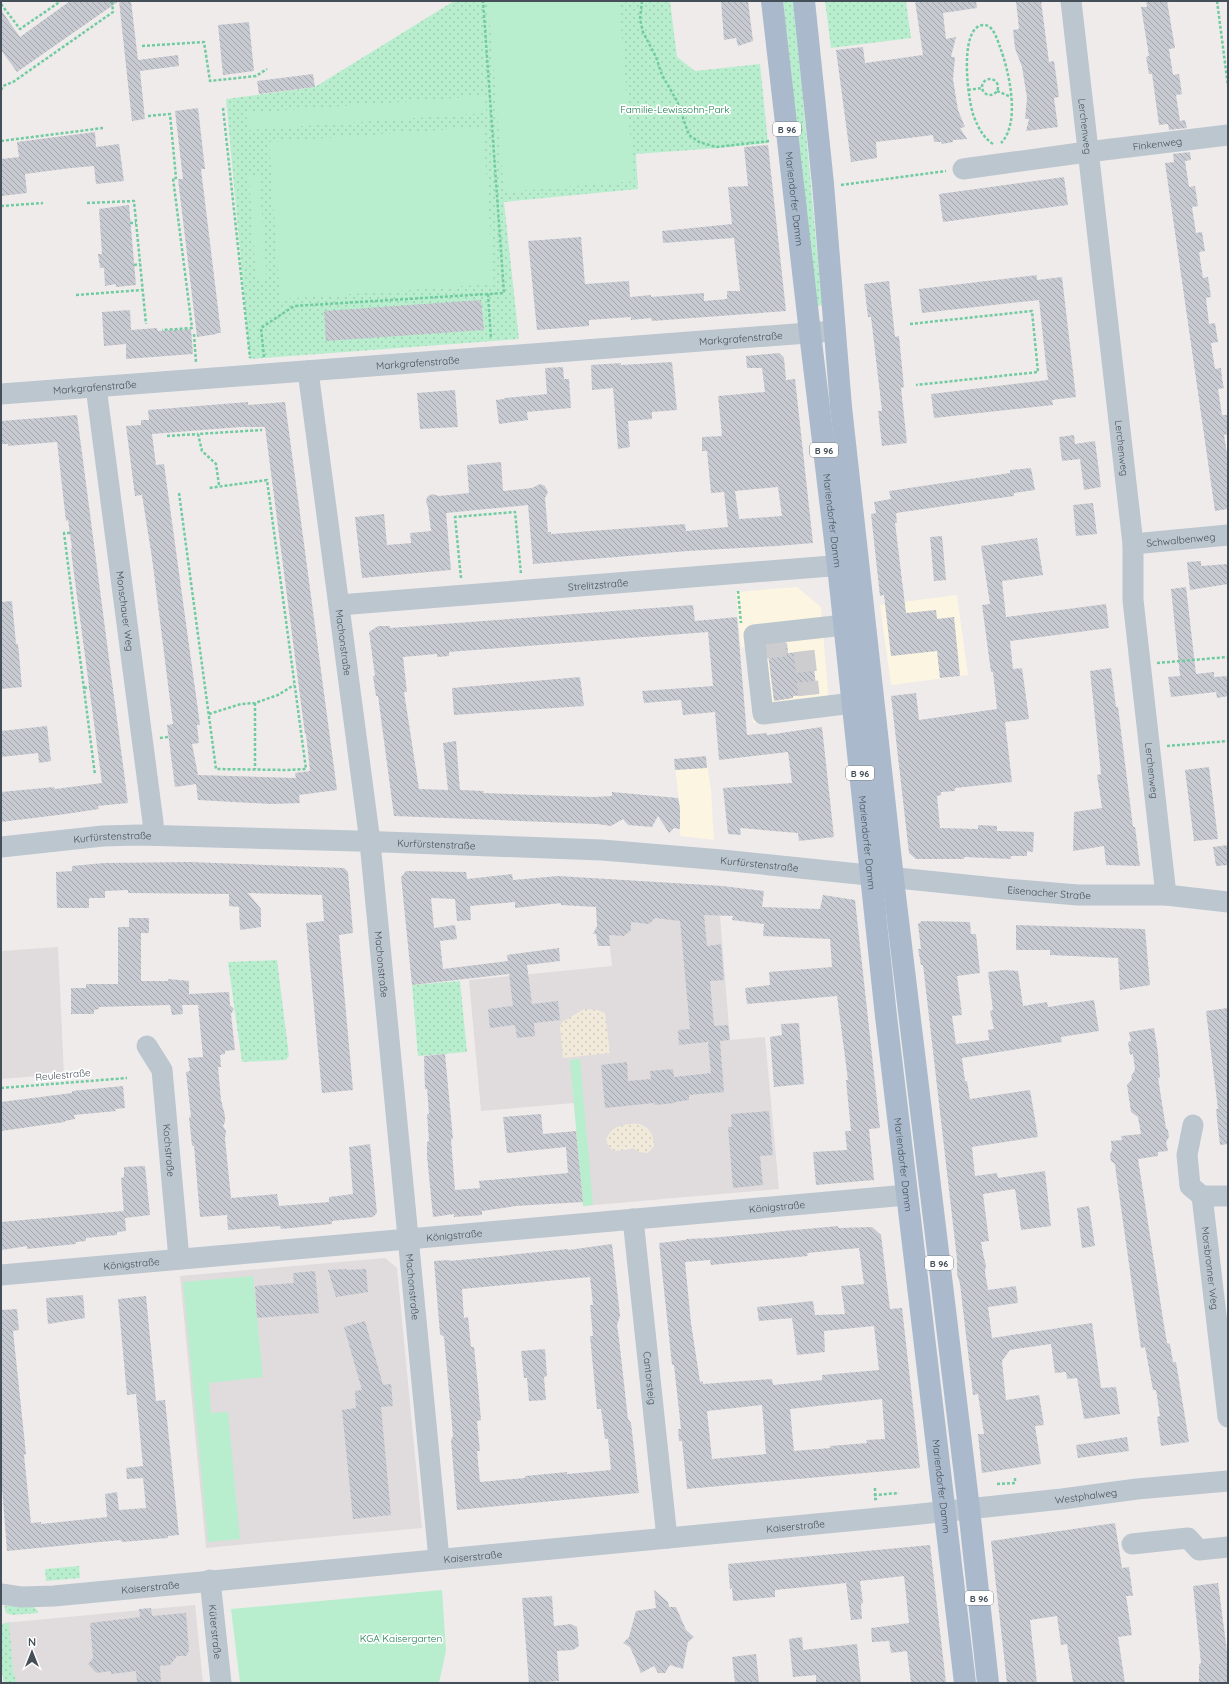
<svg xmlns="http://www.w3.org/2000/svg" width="1229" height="1684" font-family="Quicksand,sans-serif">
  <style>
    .commercial { fill: #fbf5e2 }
    .education { fill: #e0dcdd }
    .grass { fill: url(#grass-dots) }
    .sand { fill: url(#sand-dots) }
    .garden { fill: #b8eece }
    .building { fill: url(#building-back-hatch); fill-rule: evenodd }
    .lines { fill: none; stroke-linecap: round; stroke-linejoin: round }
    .minor-tunnel { stroke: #cdccce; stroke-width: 21; stroke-dasharray: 21 10; stroke-linecap: butt }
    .path { stroke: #70cca0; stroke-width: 2.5; stroke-dasharray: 3 2; stroke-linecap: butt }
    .minor { stroke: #bcc6cf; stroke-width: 21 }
    .major { stroke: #aabacc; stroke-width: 22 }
    .labels { text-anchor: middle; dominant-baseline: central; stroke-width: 3.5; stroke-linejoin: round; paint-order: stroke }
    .shield { fill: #fff; stroke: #7c848b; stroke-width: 1 }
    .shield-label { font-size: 9px; font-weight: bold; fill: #444f59 }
    .park-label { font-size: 10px; fill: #157a49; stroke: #fff }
    .street-label { font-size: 10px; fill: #444f59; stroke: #fff }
  </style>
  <defs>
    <pattern id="grass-dots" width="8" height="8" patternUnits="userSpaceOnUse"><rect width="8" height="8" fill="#b8eece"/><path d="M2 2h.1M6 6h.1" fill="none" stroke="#9fceb3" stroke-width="1.8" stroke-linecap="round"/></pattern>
    <pattern id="sand-dots" width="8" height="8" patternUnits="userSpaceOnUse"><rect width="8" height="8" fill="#f1eadb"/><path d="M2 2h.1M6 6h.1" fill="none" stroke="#d0cabe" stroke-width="1.8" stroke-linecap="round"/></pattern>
    <pattern id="building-back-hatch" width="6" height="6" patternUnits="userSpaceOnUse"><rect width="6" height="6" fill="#c8cad1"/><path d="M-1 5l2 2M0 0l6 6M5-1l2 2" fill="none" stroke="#a4a6ad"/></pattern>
  </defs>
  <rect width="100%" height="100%" fill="#efebeb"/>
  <path class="commercial" d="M797 587 821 607 830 715 753 723 747 648 741 647 736 592Z
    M957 595 968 675 891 685 880 605Z
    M706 756 711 790 714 840 680 836V808L674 759Z"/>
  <path class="education" d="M603 879 722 886 720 916 730 1040 765 1037 779 1189 583 1206 574 1103 481 1111 469 980 612 966Z
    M58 947 64 1074 1 1079V951Z
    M385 1258 397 1268 422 1528 206 1548 180 1276Z
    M195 1605 203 1683H4L1 1666V1625L3 1623Z"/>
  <path class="grass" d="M454 1H670L677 57 695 71 760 64 768 143 719 148 636 154 638 189 504 202 519 339 250 359 226 99 315 87Z
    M783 1H794L822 305 817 306Z
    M825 1H906L911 38 831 48Z
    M277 960 289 1056 286 1060 242 1062 228 962Z
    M460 981 467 1052 418 1056 412 985Z
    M79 1566 80 1578 46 1581 45 1569Z
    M4 1606 34 1607 38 1611V1613L12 1615 6 1613Z
    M9 1622 13 1671 17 1683H4L1 1666V1625Z"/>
  <path class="sand" d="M584 1009 597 1010 605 1013 610 1053 563 1058 560 1027 562 1022Z
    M640 1124C651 1129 653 1134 654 1146L648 1153 639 1152 633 1148C621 1151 610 1155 606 1140 611 1125 626 1123 640 1124Z"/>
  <path class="garden" d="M488 1H619L634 181 504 192Z
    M485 96 486 113 248 130 246 113Z
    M483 127 494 284 280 299 269 142Z
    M259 176 267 281H256L249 177Z
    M580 1059 593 1205 583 1206 570 1060Z
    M253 1276 263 1377 209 1383 211 1413 228 1412 240 1539 208 1542 183 1282Z
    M442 1590 446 1651 439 1683H240L231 1609Z"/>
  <path class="building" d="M70 1H131L138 60 178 55 179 66 140 71 145 119 132 121 119 1 17 72 1 50V10L20 37Z
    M721 1H748L753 41 738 46 736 38 724 40Z
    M915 1H976L977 8 943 13 946 39 956 37 951 57H955L953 79 958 110 965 127 960 128 967 139 953 140V142L942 144 941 142H934L933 135 876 142 877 158 851 162 836 50 863 47 865 63 923 55Z
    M1016 1H1041L1049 62 1054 61 1059 97 1054 98 1058 127 1026 131 1029 119H1025L1027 98 1022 67 1015 48 1013 30 1019 29Z
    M1146 1H1167L1175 48 1169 49 1173 75 1179 74 1182 94 1176 95 1180 121 1185 120 1187 128 1169 130 1168 124 1159 125 1152 74H1149L1146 57 1149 56 1141 7H1147Z
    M249 22 254 71 223 75 218 25Z
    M313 74 315 87 259 94 257 81Z
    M198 108 205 169H201L221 333H217V334L197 337 178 179H183L175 111Z
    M95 132 96 147 119 144 124 181 96 184 94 166 71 168 25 174 27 193 1 196V159L19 157 17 142Z
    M768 145 786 311 652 321 651 318 631 320V317L589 320V326L537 330 528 241 581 237 585 284 629 281 630 297 651 295V297L704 293V301L727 299V291H740L734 238 663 243 662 231 732 224 728 187 748 186 744 147Z
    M1190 152 1191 160 1185 161 1189 187 1195 186 1198 206 1192 207 1196 233 1202 232 1205 251 1199 252 1203 278 1208 277 1211 297 1206 298 1209 324 1215 323 1218 342 1211 343 1215 369 1221 368 1222 379 1224 388 1218 389 1222 415H1228V434L1224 435 1228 460V509L1215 511 1165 163 1174 162 1173 154Z
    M1064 177 1068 205 943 222 939 194Z
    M129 205 136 285 116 287V284L105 286 104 268H100L98 254H102L99 209Z
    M1037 275V280L1062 277 1076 397 1052 400 1053 405 934 418 931 394 1048 380 1045 356 1039 300 922 313 919 289Z
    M889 281 895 337 899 336 903 377 904 387 901 388 907 443 882 446 878 411H882L871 317H868L864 284Z
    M481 300 484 330 326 341 324 311Z
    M130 310 131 330 157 328 158 331 191 329 193 354 126 359V344L104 346 102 312Z
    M779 353 784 358 786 380 795 379 813 543 777 546 688 551 533 564 528 505 446 513 451 570 362 578 355 517 384 514 387 545 411 543 410 533 431 531 428 507 426 502 427 497 432 494 439 496 469 493 467 465 501 462 503 491 532 488 540 484 545 486 548 492 545 498 548 532H551V534L685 524 686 531 728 527 724 492 711 493 707 451H702V437L722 436 718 396 765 392 762 368H747L746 356ZM778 487 782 516 739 519 735 491Z
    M672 362 677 410 652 412V419L628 421 630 447 618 449 613 388 592 390 591 365 621 363V365Z
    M563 367 564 379H569L571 408 527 412 528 420 499 424 496 400 504 399V398L547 394 545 368Z
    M455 390 458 427 420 429 417 393Z
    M248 402V405L285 402 337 790 299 795 300 803 271 804 198 800 196 784 175 787 167 725 173 724 152 558 142 495 135 496 126 426 141 425V420H149L148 410ZM241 427H265L305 734H306L310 771 295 773 296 778 198 775 192 744 199 743 197 725H200L197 703 164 464 156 465 152 434Z
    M77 415 128 803 98 806 99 809 66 814 1 822V792L54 787 55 789 102 783 72 559 71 549 72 548 68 520 66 521 57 442 8 446V444H1V421Z
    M1074 435 1075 444 1095 441 1101 487 1084 490 1080 459 1062 461 1059 437Z
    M1031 468 1035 490 1014 493V496L896 513 897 523H895L906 613 936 610 937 619 954 617 960 676 940 678 937 651 891 656 884 595 880 596 871 514 876 513 874 502 891 499 889 491 1010 473V470Z
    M1093 503 1097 534 1076 536 1073 505Z
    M942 536 946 580 934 581 930 537Z
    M1037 538 1043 575 1002 581 1006 617 1106 604 1109 628 1010 641 1013 669 1022 668 1029 719 1005 722 1012 782 955 788V791L941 792V795L937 796 940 828 978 829V825L997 826V831L1034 832 1033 852 1027 851V856H1011V859L964 857V859H916L909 853 891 696 916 693 919 720 997 709 993 672H991L982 605 990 604 981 546Z
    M1201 561V566L1228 564V584L1190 590 1187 562Z
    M1186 587 1196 674 1214 672V677L1228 676V696L1217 698 1216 692 1171 697 1168 677 1180 676 1171 589Z
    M12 601 16 644H18L22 687 1 689V602Z
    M693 605 695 621 737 617 747 735 767 733V735L822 727 834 837 799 841 798 833 740 828 741 835 728 834 723 788 792 783 788 752 719 760 715 712 683 715 681 700 644 703 642 691 713 686 708 632 449 652V656L437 657V654L403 657 407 692H404L419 789 448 790 443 743 456 741 460 790 484 791 483 793 594 797 612 796V792L678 798 680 808V829L674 828 669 833 658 816 652 827 628 825 623 819 611 826 597 824 394 816 378 696H376L373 676H375L369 632 378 626H390V628Z
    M787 643 788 653 812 651 817 694 793 696V698L774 701 767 646Z
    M1111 668 1116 707H1118L1133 827H1135L1140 866 1106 865 1104 846 1073 851 1074 812 1102 808 1097 775 1101 774 1090 671Z
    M580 677 584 706 454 715 452 688Z
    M47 726 51 761 39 763 38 753 1 757V731Z
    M706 756 707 768 675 770 674 759Z
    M1209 767 1218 839 1194 841 1185 770Z
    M1228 845V865L1216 866 1213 847Z
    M190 862 344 868 348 872 353 933 339 935 353 1090 322 1093 306 923 324 921 322 895 248 893 261 909V927L240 930 239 907 229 906V894L128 893V890L105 891V898H89V908H57L56 872 72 871V866L104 863Z
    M406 871 466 872 467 879 512 874 513 880 558 876 722 886 764 891 762 907 820 909 823 895 855 900 880 1128 869 1129 874 1180 816 1185 813 1152 847 1150 845 1131H851L846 1080H848L837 996 747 1004 745 988 770 985 769 972 832 967 830 939 763 936 764 924 732 920 733 916 704 915 707 946 721 944 724 980 710 981 714 1026 728 1025 730 1040 720 1041 724 1092 689 1095V1100L675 1102V1103L655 1105 654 1103 605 1108 601 1065 627 1062 628 1081 651 1079 650 1071 673 1069 674 1077 711 1073 708 1042 679 1045 678 1030 690 1029 680 921 655 918 649 924 631 922V930L624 936 609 935 610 946H598L596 934H593L597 926 596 907 561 905V903L515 908V902L470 906 471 920 457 921 455 899 431 898 434 928 455 925 457 939 440 941 443 969 508 961 507 955 559 948 560 961 527 965 532 1004 558 1001 560 1020 534 1023 535 1036 517 1038 515 1025 490 1028 488 1009 513 1006 509 974 412 985 401 877Z
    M129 918H149V933H141V981H168V979L189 981V994L229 992 230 1005 234 1009 231 1014 235 1050 225 1051V1054L220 1055 221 1067H218L221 1100 225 1116V1122L223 1126 226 1131 225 1139 231 1198 277 1194 279 1206 329 1202V1197L353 1194 349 1147 370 1144 377 1213 373 1217 332 1221V1224L281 1229 280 1226 228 1230 227 1215 200 1217 194 1146H192L189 1117H191L186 1072 190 1071 188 1058 203 1057 198 1005H182L183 1014 172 1015 170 1005 99 1007V1009L94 1010V1014H71V988H86V984H118V927H129Z
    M922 921 970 922 971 934H976L980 973 957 976 962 1015 952 1016 956 1044 989 1040 988 1030 994 1029 990 1011 993 1010 988 972 1004 970 1018 971 1023 1006 1047 1002 1048 1007 1094 1000 1099 1031 1061 1037 1062 1042 962 1058 965 1081H967L970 1099 1030 1090 1038 1137 972 1147 975 1176 997 1173 998 1178 1045 1171 1051 1226 1021 1230 1015 1189 983 1194 989 1241 981 1242 984 1258 986 1265 985 1272 988 1290 1016 1286 1018 1303 988 1307 992 1338 1092 1323 1101 1388 1116 1387 1120 1414 1084 1419 1077 1378 1067 1379 1066 1372 1055 1373 1051 1344 1010 1350 1002 1361 1006 1400 1039 1395 1044 1425 1035 1426 1041 1464 982 1473 978 1434H984L978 1394 973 1395 960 1284 957 1274V1259L923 965H921L918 949H921L918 924Z
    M1016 925 1145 929 1150 985 1120 990 1118 958 1050 955V950H1016Z
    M1228 1008V1144L1220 1145 1216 1109H1218L1206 1011Z
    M799 1023 804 1084 774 1087 770 1037 782 1035 781 1024Z
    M1154 1028 1158 1053 1160 1078H1158L1166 1128 1168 1130 1169 1137 1166 1142 1168 1151 1158 1152V1156L1138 1159 1163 1319 1167 1343 1170 1344 1173 1362H1176L1189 1442 1161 1446 1157 1417 1160 1416 1156 1390H1153L1145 1347 1141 1348 1116 1173 1115 1164 1111 1161 1110 1154 1112 1150 1111 1141 1122 1140 1121 1136 1141 1134 1138 1117 1131 1112 1127 1085 1132 1079 1131 1076 1135 1070 1133 1054 1130 1055 1128 1042 1131 1041 1129 1032Z
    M445 1054 453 1139H451L455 1190 480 1188 479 1181 568 1173 566 1147 507 1153 503 1117 541 1114 543 1134 576 1131 583 1202 516 1206 482 1211V1215L454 1217V1214L433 1217 427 1156V1142L429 1141 427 1114H429L427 1089H425L424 1056Z
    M123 1086 125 1108 115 1109 116 1111 74 1115 75 1119 65 1121V1122L1 1131V1102L72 1093V1091Z
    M769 1111 773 1155 760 1156 763 1185 733 1188 728 1127H732L731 1114Z
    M145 1166 150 1215 125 1218 126 1231 117 1232V1235L86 1238V1241L76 1242V1244L27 1249V1246L2 1250 1 1222 124 1211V1214L121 1178 124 1177V1167Z
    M1089 1206 1095 1246 1082 1248 1077 1208Z
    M838 1226V1228L872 1227 881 1235 890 1309 902 1308 920 1468 687 1489 682 1441H679L678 1429H681L674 1365H672L659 1243 685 1240 687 1239 709 1238ZM859 1248 864 1284 841 1286 845 1314 815 1315 813 1301 757 1307 759 1321 792 1318 797 1355 825 1352 824 1331 874 1326 879 1370 822 1375V1380L773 1385 772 1379 703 1384V1381L700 1382 691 1323 685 1262 710 1260 711 1265 808 1256 807 1253ZM882 1399 885 1439 866 1440 867 1443 830 1446V1448L794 1451 790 1409ZM762 1405 766 1454 712 1459 707 1411Z
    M612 1244 620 1316 617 1325 619 1339 628 1419 631 1423 639 1493 457 1510 451 1440 453 1436 444 1337 440 1334 434 1261 450 1260V1261L568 1249V1250ZM590 1277 593 1305H590L593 1336H590L597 1409H601L605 1439H608L611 1470 567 1474V1472L525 1476V1478L480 1482 477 1451H480L477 1421 481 1420 478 1386 474 1347H471L468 1317 464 1318 462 1289Z
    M346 1269V1270L366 1269 368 1292 336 1297 328 1270Z
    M315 1271 319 1313 257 1318 255 1286 294 1283 293 1273Z
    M83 1295 85 1318 48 1324 46 1298Z
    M146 1296 156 1401 165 1400 179 1535 168 1536V1538L122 1542 121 1540 7 1551 1 1476V1310L17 1309 19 1330 13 1331 26 1454 24 1455 31 1523 41 1522V1524L107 1517 105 1494 117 1492 119 1510 146 1508 143 1478 127 1479 126 1468 143 1466 136 1394 127 1395 118 1299Z
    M365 1321 383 1385 391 1384 393 1406 381 1407 391 1515 353 1519 342 1410 356 1408 355 1391 362 1390 344 1327Z
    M545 1349 547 1376 544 1377 546 1400 529 1401 527 1378H524L521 1351Z
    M1127 1437 1129 1451 1078 1458 1076 1445Z
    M1115 1523 1122 1568 1129 1567 1133 1596H1126L1132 1635 1118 1637 1125 1683H1073L1067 1644 1061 1645 1057 1616 1030 1620 1037 1683H1007L991 1541Z
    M930 1545 946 1683H911L907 1651 891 1653 889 1641 872 1642 871 1628 909 1623 904 1576 860 1581 863 1603 861 1604 862 1619 851 1620 846 1583 775 1590V1597L733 1601 732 1588 730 1589 728 1564Z
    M1218 1583 1228 1659V1683H1199V1664L1201 1663 1193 1586Z
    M654 1590 668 1602 669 1607H676L686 1630 694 1637 688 1642 683 1669 670 1665 665 1673H658L654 1666 641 1673 630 1647 623 1643 629 1637 636 1611 656 1608Z
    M552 1596 554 1626 571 1624 577 1627 579 1646 573 1650 557 1651 559 1681 529 1683 522 1598Z
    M151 1608 152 1616 186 1613 189 1651 186 1656H177L170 1665 160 1666 161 1683H137L136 1671 111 1674V1671L96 1673 88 1664 93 1658 90 1623 140 1617 139 1609Z
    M802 1637 803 1650 857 1644 861 1683H816V1675L793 1677 789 1639Z
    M756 1654 759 1683H735L732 1657Z"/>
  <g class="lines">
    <path class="minor-tunnel" d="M765 648 787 646
      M804 651 809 695"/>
    <path class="path" d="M642 1 640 19 643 32 656 57 662 75 677 101 689 135 699 142 716 147 770 141
      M1217 1 1228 86
      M1 4 20 29 61 1
      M142 46 204 42 210 81 256 76 267 69
      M982 87a8 8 0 1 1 16 0a8 8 0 1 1-16 0Z
      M1 90 3 86 13 82 113 12 112 1
      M968 90 982 88
      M997 91 1011 97
      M223 108 250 358
      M148 116 170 114 176 178H173L192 328 162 330
      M1 141 103 128
      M993 144C983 137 979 129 974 117 968 102 958 27 983 25 993 24 997 39 1000 47 1009 71 1021 123 1001 143
      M841 185 946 171
      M87 203 134 201 146 324
      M1 206 43 203
      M130 223H136
      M134 265 140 264
      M488 294 491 339
      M76 295 142 290
      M910 324 1032 311 1038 372 916 385
      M194 334 196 362
      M264 357 261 328 294 306 504 293 483 1
      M167 436 198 434
      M219 485 216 464 202 451 198 434 262 430
      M179 493 216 769 288 770 306 769 267 480 209 488
      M70 533H64L95 775
      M461 578 455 517 515 512 521 574
      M738 591 741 623
      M1157 663 1228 657
      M84 688 90 687
      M255 703V769
      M209 714 241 704 255 703 278 695 294 685
      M160 738 168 737
      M1167 746 1228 741
      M1 1088 127 1078
      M997 1484 1015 1483V1476
      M875 1488V1495
      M874 1499H876L875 1495 899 1493"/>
    <g class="minor">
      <path id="s1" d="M1071 1 1133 544V600L1166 895"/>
      <path id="s2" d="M963 169 1087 152 1228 135"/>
      <path id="s3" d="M308 371 370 842 439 1559"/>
      <path id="s4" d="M96 387 153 822V835"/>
      <path id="s5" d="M1 394 834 331"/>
      <path id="s6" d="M1133 544 1228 535"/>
      <path id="s7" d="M339 605 856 564"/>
      <path d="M844 625 754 635 763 714 853 703"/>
      <path id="s8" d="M1 847 103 836 139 835 357 841 602 850 722 860 1005 889 1078 895H1166L1228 902"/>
      <path id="s9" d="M147 1046 162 1070 179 1259"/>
      <path id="s10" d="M1193 1125 1187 1155 1190 1186 1202 1196 1228 1417"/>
      <path d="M1202 1196H1228"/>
      <path id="s11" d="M633 1219 667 1538"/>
      <path id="s12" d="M1 1275 907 1195"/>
      <path d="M1132 1544 1188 1538 1199 1550 1228 1547"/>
      <path id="s13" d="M210 1580 221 1683"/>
      <path id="s14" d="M1 1594 21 1597 54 1596 911 1515 1062 1499 1137 1489 1228 1481"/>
    </g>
    <g class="major">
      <path id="s15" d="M772 1 810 333 838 566 886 1016 965 1683"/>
      <path d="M804 1 823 184 841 407 893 879 969 1509 988 1683"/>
    </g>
  </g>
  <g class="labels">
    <g class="shield">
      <rect x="773" y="122" width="28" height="14" rx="3"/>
      <rect x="810" y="443" width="28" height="14" rx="3"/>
      <rect x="846" y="766" width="28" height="14" rx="3"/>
      <rect x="925" y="1256" width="28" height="14" rx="3"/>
      <rect x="965" y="1591" width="28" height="14" rx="3"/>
    </g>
    <g class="shield-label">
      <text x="787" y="129">B 96</text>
      <text x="824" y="450">B 96</text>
      <text x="860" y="773">B 96</text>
      <text x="939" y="1263">B 96</text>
      <text x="979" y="1598">B 96</text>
    </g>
    <g class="park-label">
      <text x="675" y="109">Familie-Lewissohn-Park</text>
      <text x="401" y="1638">KGA Kaisergarten</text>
    </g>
    <g class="street-label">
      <text stroke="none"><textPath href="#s1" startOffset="126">Lerchenweg</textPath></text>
      <text stroke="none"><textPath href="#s2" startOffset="196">Finkenweg</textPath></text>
      <text stroke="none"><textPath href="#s15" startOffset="199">Mariendorfer Damm</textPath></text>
      <text stroke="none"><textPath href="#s5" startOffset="742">Markgrafenstraße</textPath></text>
      <text stroke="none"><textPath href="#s5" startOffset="418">Markgrafenstraße</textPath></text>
      <text stroke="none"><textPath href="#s5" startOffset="94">Markgrafenstraße</textPath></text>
      <text stroke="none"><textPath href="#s1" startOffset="450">Lerchenweg</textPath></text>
      <text stroke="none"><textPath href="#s15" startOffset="523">Mariendorfer Damm</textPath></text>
      <text stroke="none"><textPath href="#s6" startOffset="48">Schwalbenweg</textPath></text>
      <text stroke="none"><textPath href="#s7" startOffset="260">Strelitzstraße</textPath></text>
      <text stroke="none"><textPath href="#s4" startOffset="226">Monschauer Weg</textPath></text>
      <text stroke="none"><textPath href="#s3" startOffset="274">Machonstraße</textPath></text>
      <text stroke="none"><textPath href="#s1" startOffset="774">Lerchenweg</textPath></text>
      <text stroke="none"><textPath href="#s8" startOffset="112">Kurfürstenstraße</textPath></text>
      <text stroke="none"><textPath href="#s15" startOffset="847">Mariendorfer Damm</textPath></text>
      <text stroke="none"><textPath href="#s8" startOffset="436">Kurfürstenstraße</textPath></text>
      <text stroke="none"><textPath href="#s8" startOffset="760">Kurfürstenstraße</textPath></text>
      <text stroke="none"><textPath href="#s8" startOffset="1051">Eisenacher Straße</textPath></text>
      <text stroke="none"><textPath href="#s3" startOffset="598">Machonstraße</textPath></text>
      <text transform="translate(63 1075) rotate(-5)">Reulestraße</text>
      <text stroke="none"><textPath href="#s9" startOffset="109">Kochstraße</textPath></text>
      <text stroke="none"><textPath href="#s15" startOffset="1171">Mariendorfer Damm</textPath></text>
      <text stroke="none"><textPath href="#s12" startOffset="779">Königstraße</textPath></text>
      <text stroke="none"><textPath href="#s12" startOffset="455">Königstraße</textPath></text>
      <text stroke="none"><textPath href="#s12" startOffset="131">Königstraße</textPath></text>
      <text stroke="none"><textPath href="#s10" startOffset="150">Morsbronner Weg</textPath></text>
      <text stroke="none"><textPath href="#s3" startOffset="922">Machonstraße</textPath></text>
      <text stroke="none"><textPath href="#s11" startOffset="160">Cantorsteig</textPath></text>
      <text stroke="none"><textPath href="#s15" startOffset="1495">Mariendorfer Damm</textPath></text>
      <text stroke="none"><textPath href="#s14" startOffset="1090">Westphalweg</textPath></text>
      <text stroke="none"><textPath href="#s14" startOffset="798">Kaiserstraße</textPath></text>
      <text stroke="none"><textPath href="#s14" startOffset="474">Kaiserstraße</textPath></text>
      <text stroke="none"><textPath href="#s14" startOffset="150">Kaiserstraße</textPath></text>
      <text stroke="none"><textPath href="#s13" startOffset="52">Küterstraße</textPath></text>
    </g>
  </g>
  <rect width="1229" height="1684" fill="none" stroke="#444f59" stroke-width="4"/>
  <g transform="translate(32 1652)" stroke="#ffffff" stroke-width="3" paint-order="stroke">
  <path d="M0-3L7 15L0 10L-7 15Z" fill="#444f59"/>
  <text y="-6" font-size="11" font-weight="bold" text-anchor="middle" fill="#444f59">N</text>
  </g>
</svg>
